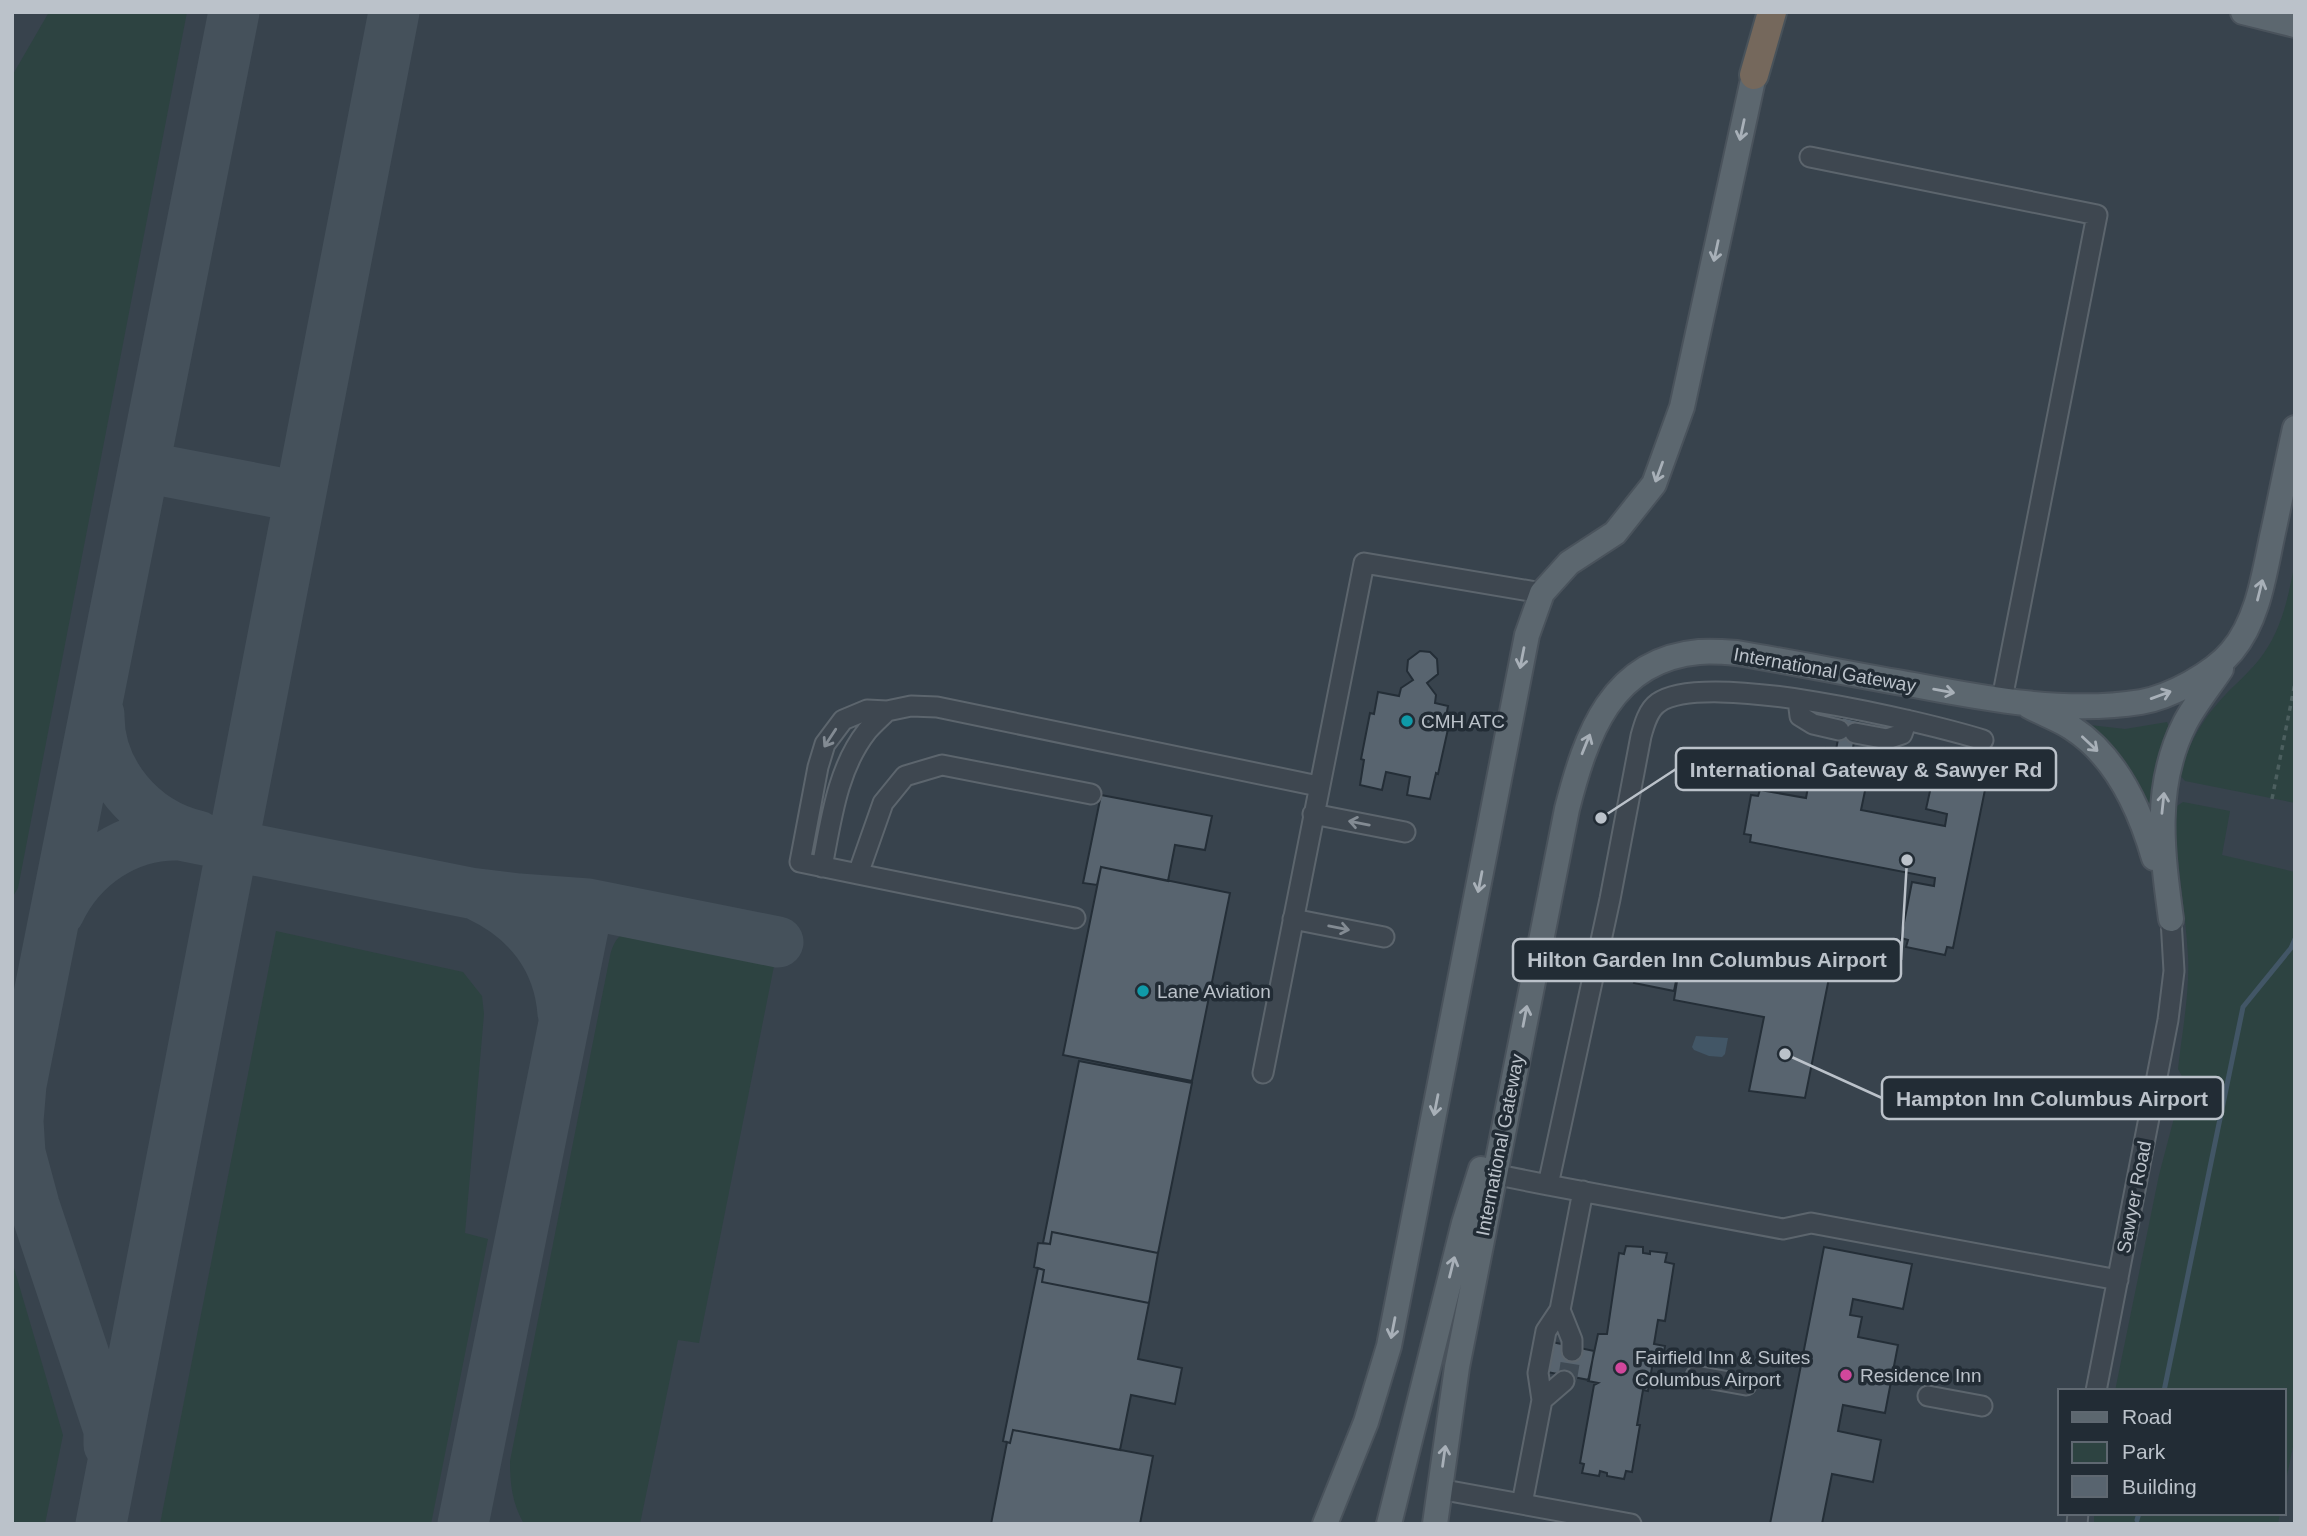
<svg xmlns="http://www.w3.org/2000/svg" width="2307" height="1536" font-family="Helvetica,sans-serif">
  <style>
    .airport { fill: #38434d; fill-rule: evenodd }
    .green { fill: #2d4341 }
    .water { fill: #425666 }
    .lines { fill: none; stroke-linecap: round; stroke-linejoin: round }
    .stream { stroke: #425666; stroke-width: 5 }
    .taxiway { stroke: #45515b; stroke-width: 51 }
    .building { fill: #58646f; stroke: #242e37; stroke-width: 2 }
    .minor-tunnel { stroke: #404b55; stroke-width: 19; stroke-dasharray: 19 10; stroke-linecap: butt }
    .minor-casing { stroke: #5c656d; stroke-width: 23 }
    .major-casing { stroke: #4a535c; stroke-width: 28 }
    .highway-casing { stroke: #48525a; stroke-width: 32 }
    .path { stroke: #4c5f5f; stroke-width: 3.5; stroke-dasharray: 5 5; stroke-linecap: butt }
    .minor { stroke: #3e4750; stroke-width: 19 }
    .major { stroke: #5c676f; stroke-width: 24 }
    .highway { stroke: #75685c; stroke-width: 28 }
    .oneway { stroke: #a8b0b8 }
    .oneway2 { stroke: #838b93 }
    .culture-dot { fill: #0f9aa8; stroke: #222c35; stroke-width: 2.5 }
    .hotel-dot { fill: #d1479c; stroke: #222c35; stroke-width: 2.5 }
    .labels { text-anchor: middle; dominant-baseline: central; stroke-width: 7; stroke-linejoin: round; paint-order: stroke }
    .street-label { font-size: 19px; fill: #bbc2ca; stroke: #222c35 }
    .poi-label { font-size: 19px; fill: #bbc2ca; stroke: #222c35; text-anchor: start }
    .leader { fill: none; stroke: #bbc2ca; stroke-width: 2.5 }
    .callout-dot { fill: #bbc2ca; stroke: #222c35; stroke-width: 2.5 }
    .callout { fill: #222c35; stroke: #bbc2ca; stroke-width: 2.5 }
    .callout-label { font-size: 21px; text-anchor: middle; font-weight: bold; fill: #bbc2ca }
  </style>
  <rect width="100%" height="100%" fill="#2a3640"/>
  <path class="airport" d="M12 12H2295V1524H12ZM2060 1391H2284V1513H2060Z"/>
  <path class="green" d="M49 12H187L18 888 12 898V76Z
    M2295 562V803L2185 781 2180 775C2187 748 2199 725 2217 704 2232 686 2251 672 2264 653 2283 626 2289 593 2295 562Z
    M2167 722 2169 728 2155 776 2151 810H2146L2081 724 2125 729Z
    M2183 802 2230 811 2222 855 2295 872V1437L2284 1490V1391H2115L2159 1175 2184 1080 2178 1069C2182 1032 2190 992 2188 955 2185 906 2176 858 2174 808Z
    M638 929 770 955 775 961 699 1343 678 1340 640 1524H524C512 1503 510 1484 510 1461L610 956C614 940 620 931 638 929Z
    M276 931 463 972 482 996 484 1014 465 1233 488 1239 431 1524H160Z
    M12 1261 63 1435 45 1524H12Z
    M2094 1513H2280L2278 1524H2094Z"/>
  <path class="water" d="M1696 1036 1728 1038 1725 1054 1722 1057 1709 1056 1694 1050 1692 1047Z"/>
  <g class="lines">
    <path class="stream" d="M2164 1391 2243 1007 2291 948 2295 939
      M2137 1520 2139 1513"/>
    <path class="taxiway" d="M144 467 300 497
      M99 714C98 772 142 823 198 836
      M479 896C528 919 559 959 563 1013
      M59 912C81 865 128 833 180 835L470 893 519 899 588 904 778 942
      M109 1445V1430L34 1205 20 1153 18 1121 21 1085 234 12
      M101 1524 394 12
      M463 1524 588 904"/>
  </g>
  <path class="building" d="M1420 651 1430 652 1437 659 1438 674 1427 683 1436 695 1435 703 1448 706 1444 728 1448 729 1438 774 1436 773 1430 799 1407 795 1410 777 1386 772 1382 790 1360 785 1364 760 1361 759 1370 713 1374 714 1378 692 1399 696 1401 688 1413 680 1407 671 1408 660Z
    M1842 717 1858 721 1852 753 1836 750Z
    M1826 748 1863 755 1862 763 1875 766 1871 788 1866 786 1861 810 1945 826 1947 814 1926 809 1938 755 1944 756 1945 748 1985 756 1984 763 1990 765 1953 948 1947 947 1945 955 1906 947 1908 940 1901 938 1912 882 1934 886 1935 878 1750 842 1751 835 1744 834 1751 795 1758 796 1760 790 1806 798 1810 776H1807L1811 753 1824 756Z
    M1101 795 1212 816 1205 850 1175 845 1168 881 1101 867 1097 885 1083 883Z
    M1101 867 1230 893 1192 1081 1063 1055Z
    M1642 944 1682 952 1674 991 1634 983Z
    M1696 946 1830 973 1805 1098 1749 1091 1764 1017 1674 1000 1680 962 1683 963 1686 950 1695 952Z
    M1079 1061 1192 1083 1158 1253 1052 1232 1050 1244 1043 1243Z
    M1052 1232 1158 1253 1149 1303 1042 1282 1044 1270 1034 1267 1038 1243 1050 1244Z
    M1626 1246 1643 1247V1253L1650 1254V1251L1667 1253 1665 1262 1674 1264 1665 1321 1658 1320 1654 1344 1665 1346 1663 1357 1654 1355 1648 1391 1643 1390 1637 1425H1640L1632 1472 1626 1471 1624 1479 1607 1476V1473L1600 1471 1599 1476 1582 1473 1584 1464 1580 1463 1594 1385 1598 1383 1588 1381 1598 1334H1607L1619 1253 1624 1254Z
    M1824 1247 1912 1264 1903 1309 1853 1299 1850 1315 1862 1317 1858 1337 1898 1345 1885 1413 1843 1405 1838 1431 1881 1440 1873 1482 1832 1474 1822 1524H1770Z
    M1038 1268 1044 1270 1042 1282 1149 1303 1138 1359 1182 1368 1175 1404 1131 1395 1120 1450 1013 1430 1010 1443 1003 1441Z
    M1552 1342 1594 1351 1589 1380 1547 1372Z
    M1013 1430 1153 1456 1140 1524H991L1007 1442 1010 1443Z"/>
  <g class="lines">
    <path class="minor-tunnel" d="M1564 1381 1568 1376 1572 1351"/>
    <defs>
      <path id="minor" d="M1810 157 2097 215 2002 699
        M1798 700 1800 716 1813 724 1839 730
        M1855 733 1887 739 1902 734 1907 720
        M1091 794 942 765 905 776 883 803 858 874 800 862 818 767 825 744 843 720 867 710 887 711 911 706 937 707 1318 786
        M1313 814 1405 832
        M822 867C831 821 837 769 867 731 873 724 880 718 887 711
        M858 874 1075 918
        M1293 919 1384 937
        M1263 1073 1364 563 1542 593
        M1493 1174 1548 1185 1610 899 1641 736C1644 725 1648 710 1658 703 1704 669 1925 722 1983 740
        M1548 1185 1783 1229 1811 1223 2118 1280
        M1560 1310 1572 1340V1351
        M1696 1376 1746 1385
        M2096 1391 2168 1020 2174 971 2171 919
        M1928 1396 1982 1406
        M1542 1400 1564 1381
        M1439 1489 1631 1524
        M1522 1504 1542 1400 1538 1373 1546 1331 1560 1310 1583 1191
        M2077 1524 2078 1513"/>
      <path id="major" d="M2243 12 2295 25
        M2029 706C2043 714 2059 719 2072 728 2117 757 2140 809 2154 858
        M2171 919C2162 852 2153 786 2185 723 2195 704 2209 687 2221 669
        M1325 1524 1366 1422 1389 1346 1527 635 1542 593 1569 563 1615 533 1654 484 1682 407 1754 75
        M1389 1524 1464 1223 1481 1169
        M1435 1524 1457 1367 1567 809C1586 735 1611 660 1699 652 1711 651 1725 652 1737 653 1796 663 1855 675 1914 685 1987 699 2067 714 2141 702 2170 697 2213 674 2232 651 2258 620 2264 575 2272 537 2280 501 2287 464 2295 428"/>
      <path id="highway" d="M1754 75 1772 12"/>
    </defs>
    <use href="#minor" class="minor-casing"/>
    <use href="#major" class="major-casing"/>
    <use href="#highway" class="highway-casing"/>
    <path class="path" d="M2272 799 2295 683"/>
    <use href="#minor" class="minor"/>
    <use href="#major" class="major"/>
    <use href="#highway" class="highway"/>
  </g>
  <defs><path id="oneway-shaft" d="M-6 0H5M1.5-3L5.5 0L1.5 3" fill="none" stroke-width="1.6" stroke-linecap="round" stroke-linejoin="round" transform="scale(1.75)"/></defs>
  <g class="oneway">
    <use href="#oneway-shaft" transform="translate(1742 130) rotate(102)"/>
    <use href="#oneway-shaft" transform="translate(1716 251) rotate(102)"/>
    <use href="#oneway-shaft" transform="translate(1659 472) rotate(110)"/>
    <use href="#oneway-shaft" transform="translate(2260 590) rotate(-76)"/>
    <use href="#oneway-shaft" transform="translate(1522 658) rotate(101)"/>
    <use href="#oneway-shaft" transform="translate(1944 691) rotate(10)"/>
    <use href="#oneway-shaft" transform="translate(2161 695) rotate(-20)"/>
    <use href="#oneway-shaft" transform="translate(1586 744) rotate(-68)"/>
    <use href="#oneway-shaft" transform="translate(2090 744) rotate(43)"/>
    <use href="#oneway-shaft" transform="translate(2163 803) rotate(-84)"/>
    <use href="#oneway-shaft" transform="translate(1480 882) rotate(101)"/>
    <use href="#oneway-shaft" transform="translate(1525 1016) rotate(-79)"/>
    <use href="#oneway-shaft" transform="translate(1436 1105) rotate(101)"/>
    <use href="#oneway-shaft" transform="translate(1452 1267) rotate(-76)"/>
    <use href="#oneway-shaft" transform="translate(1393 1328) rotate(101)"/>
    <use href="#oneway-shaft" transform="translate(1444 1456) rotate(-82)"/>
  </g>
  <g class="oneway2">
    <use href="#oneway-shaft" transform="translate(830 738) rotate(123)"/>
    <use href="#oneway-shaft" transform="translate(1359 823) rotate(-169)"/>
    <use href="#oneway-shaft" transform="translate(1339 928) rotate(11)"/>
  </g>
  <g class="culture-dot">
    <circle cx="1407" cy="721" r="7"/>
    <circle cx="1143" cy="991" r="7"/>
  </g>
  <g class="hotel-dot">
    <circle cx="1621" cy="1368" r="7"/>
    <circle cx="1846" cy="1375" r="7"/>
  </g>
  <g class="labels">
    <g class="street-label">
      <text transform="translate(1825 670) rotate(10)">International Gateway</text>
      <text transform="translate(1500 1145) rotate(-79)">International Gateway</text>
      <text transform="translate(2134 1197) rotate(-79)">Sawyer Road</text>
    </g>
    <g class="poi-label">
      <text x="1421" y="721">CMH ATC</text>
      <text x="1157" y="991">Lane Aviation</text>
      <text x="1635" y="1357">Fairfield Inn &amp; Suites<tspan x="1635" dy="22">Columbus Airport</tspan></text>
      <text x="1860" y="1375">Residence Inn</text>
    </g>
  </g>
  <path class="leader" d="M1601 818L1676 769M1907 860L1901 960M1785 1054L1882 1098"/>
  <g class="callout-dot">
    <circle cx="1601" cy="818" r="7"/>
    <circle cx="1907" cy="860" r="7"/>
    <circle cx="1785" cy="1054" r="7"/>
  </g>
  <g class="callout">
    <rect x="1676" y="748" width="380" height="42" rx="7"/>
    <rect x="1513" y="939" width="388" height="42" rx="7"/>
    <rect x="1882" y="1077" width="341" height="42" rx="7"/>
  </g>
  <g class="callout-label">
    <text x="1866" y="777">International Gateway &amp; Sawyer Rd</text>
    <text x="1707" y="967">Hilton Garden Inn Columbus Airport</text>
    <text x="2052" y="1106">Hampton Inn Columbus Airport</text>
  </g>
  <rect width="2307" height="1536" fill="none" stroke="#bbc2ca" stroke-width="28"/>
  <rect x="2058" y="1389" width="228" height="126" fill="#222c35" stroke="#5f6871" stroke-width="2"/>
  <rect x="2072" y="1412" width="35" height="10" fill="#5c676f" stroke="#5f6871" stroke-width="2"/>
  <text x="2122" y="1424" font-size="21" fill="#bbc2ca">Road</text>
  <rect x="2072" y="1442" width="35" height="21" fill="#2d4341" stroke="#5f6871" stroke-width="2"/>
  <text x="2122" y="1459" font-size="21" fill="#bbc2ca">Park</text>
  <rect x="2072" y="1476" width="35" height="21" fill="#58646f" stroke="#5f6871" stroke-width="2"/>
  <text x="2122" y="1494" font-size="21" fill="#bbc2ca">Building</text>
</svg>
